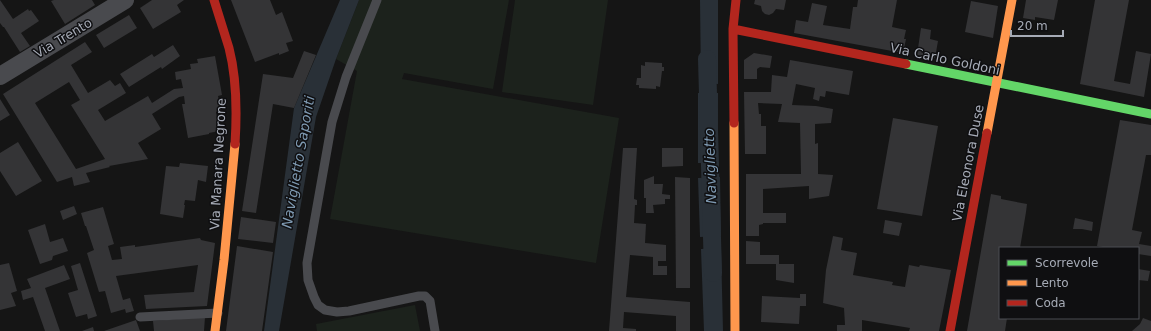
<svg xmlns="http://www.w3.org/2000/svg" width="1151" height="331" font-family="'DejaVu Sans',sans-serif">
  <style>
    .green { fill: #1c221c }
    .water { fill: #293037 }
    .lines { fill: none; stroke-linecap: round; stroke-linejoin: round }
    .canal { stroke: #293037; stroke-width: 18 }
    .building { fill: #343436; fill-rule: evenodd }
    .lane { stroke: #494a4e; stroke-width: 9 }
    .street { stroke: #494a4e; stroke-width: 18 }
    .fast { stroke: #63d668; stroke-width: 9 }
    .slow { stroke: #ff974d; stroke-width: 9 }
    .jam { stroke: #b3261e; stroke-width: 9 }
    .labels { text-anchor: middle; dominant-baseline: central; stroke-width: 3; stroke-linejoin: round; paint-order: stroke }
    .street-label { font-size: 13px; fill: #a6abb6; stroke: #0f0f11 }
    .water-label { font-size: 14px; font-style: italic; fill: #7e99b1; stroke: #0f0f11 }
  </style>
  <rect width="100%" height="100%" fill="#151515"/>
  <path class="green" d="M359 0H509L493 89 404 73 402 79 619 118 596 263 330 219 357 71 336 59Z
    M515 0H608L593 105 502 92Z
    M415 305 420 331H317L316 324Z"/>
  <path class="water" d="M340 0H359L336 59 316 117 279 331H264L294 108Z
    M700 0H718V84L701 83Z
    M698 93H718V163H698Z
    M720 177 721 236 700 237 698 178Z
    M721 248 723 331H704L701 249Z"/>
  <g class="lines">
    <path class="canal" d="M707 59 713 273"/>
  </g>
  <path class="building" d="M0 0 13 19 28 9 29 11 31 10 39 21 21 33 30 46 20 52 4 27H3L0 23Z
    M54 0H92L95 5 65 24 51 1Z
    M152 0H184L177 5 181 12 153 29 140 8Z
    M231 0H270L276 15 282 12 293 41 286 43 289 51 279 55V53L255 62Z
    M755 0H786L784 10 776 9 773 13 769 15 765 14 762 11 761 6 754 4Z
    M858 0H897L892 27 906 30 904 39H906L903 53 794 33 796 20 808 22 812 3 827 6 823 25 850 29 853 7H857Z
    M1026 0H1058L1054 20 1035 17V20L1023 18Z
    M1095 0H1129L1114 81 1130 84 1136 51 1151 54 1144 97 1080 84Z
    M971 1 998 6 993 38 965 32Z
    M129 15 137 28 104 48 96 35Z
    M921 28 931 30 930 39 938 41 935 58 917 55Z
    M85 42 92 52 71 65 88 93 110 80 115 86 120 83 126 93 98 110 105 121 148 96 152 103 174 89 183 88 181 79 176 80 175 72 191 69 190 64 198 63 197 59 215 56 222 95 218 96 221 111 216 112 219 131 209 133V134L188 138 182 104H185L184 96 179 97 152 114 161 129 138 143 148 159 109 166 110 167 86 173 90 182 74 186 72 177 57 182 3 94ZM69 82 80 100 71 105 105 159 76 169 35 103Z
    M173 45 180 56 162 69 161 67 129 87 120 74 152 54 154 57Z
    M304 51 316 55 294 108 273 104 256 213 242 211 263 74 293 78Z
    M754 53 772 56 770 68 760 67 757 69V79H744V60Z
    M790 60 853 71 849 95 826 91 825 97 820 96 819 101 813 99 815 88 796 84 792 105 816 106 833 109 831 123 815 124V144L818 143V174L833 175 829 196 809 199V186L763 189V213H786V223H763V224L759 225V236H746V174H801L800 123 778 122 782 104 758 103 759 114H761V126H766V154H745L744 92H771L772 75 787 77Z
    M645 62 662 63V67H664V71H662L660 87 656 86V89L639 88V85H636L637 78H641V65L645 66Z
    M0 99 10 115 0 121Z
    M893 118 938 126 922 216 877 209Z
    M1120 120 1151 125V155H1146L1132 230 1142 232 1139 244 1151 246V256L1138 254V248H1108L1097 246Z
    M18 142 42 181 16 196 0 171V153Z
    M623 148H637L634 197V199L637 200V205H635L634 223 646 224 645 243 666 245V261H658V266H667V275H653V257L630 255 626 297 690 302V331H676V316L624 312 623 328 636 329V331H609Z
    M662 148H683V166L662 167Z
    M180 163 208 166 206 182 198 180 195 201 185 200 184 205H185L183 218 160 214 166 166 179 167Z
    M654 176V184H663L662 194 670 195V199H665V204L653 205 654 213H646V198H644V180Z
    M675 177 690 178V288H676Z
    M991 194 1001 196V199L1027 204 1026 212 1020 248H1000V318H1007L1005 331H967Z
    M74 206 77 214 63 220 60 211Z
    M103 207 114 244 108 246 112 260 122 259 120 247 135 245V247L200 238 201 240 215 243 207 306 146 309 144 295 194 292 198 265 116 276 123 300 130 298 134 311 126 313 125 309 111 313 105 291 99 292 87 253 94 250 86 226H85L81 213Z
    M241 217 276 222 273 243 238 239Z
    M1075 218 1093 222 1092 231 1082 229H1073Z
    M885 220 902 223 899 236 883 233Z
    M45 224 50 242 63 238 68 251 53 256 52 260 40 264 28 230Z
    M833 236 843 238 841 250 857 253 853 275 893 282 892 285 905 287 909 265 919 267 920 265 951 270 939 331H909L910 328 862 320V331H837V325H845L844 308 823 303 826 270Z
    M746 241 760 242V255H779V264H794V283L776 280V264H746Z
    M237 246 273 252 262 331H226Z
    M9 263 17 291 11 293 16 306 0 310V265Z
    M80 263 97 316 88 319 87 314 76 317 68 293 78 290 71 266Z
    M64 265 70 279 45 288 60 331H45L33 297 23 300 21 291 31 288 27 279Z
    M1138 269 1150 271 1148 281 1138 280Z
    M800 294H806V306H800L799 324 761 322 762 296 800 298Z
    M205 317 204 331H154L153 321Z
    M1143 318 1151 321V331H1132L1140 324Z
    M136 320 140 331H104Z
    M93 327 94 331H82Z"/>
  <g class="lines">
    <path class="lane" d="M377 0 346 77 332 122 307 263 308 280 314 297 318 305 325 310 337 312 349 311 419 296H425L430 301 435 331
      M140 317 218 313"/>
    <path class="street" d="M0 76 125 0"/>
    <path class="fast" d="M906 64 1151 114"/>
    <path class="slow" d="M734 123 735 331
      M987 133 1012 0
      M215 331 224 260 235 144"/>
    <path class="jam" d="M214 0C219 16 224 32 229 48 237 79 237 113 235 144
      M733 29 906 64
      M734 123 733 29 736 0
      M950 331 987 133"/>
  </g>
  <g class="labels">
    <g class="street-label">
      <text transform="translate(63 38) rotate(-31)">Via Trento</text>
      <text transform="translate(945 59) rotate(12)">Via Carlo Goldoni</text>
      <text transform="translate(968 163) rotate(-79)">Via Eleonora Duse</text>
      <text transform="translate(218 164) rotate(-87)">Via Manara Negrone</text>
    </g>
    <g class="water-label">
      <text transform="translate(298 162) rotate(-80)">Naviglietto Saporiti</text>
      <text transform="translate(710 166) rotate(-92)">Naviglietto</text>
    </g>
  </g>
  <rect x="999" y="247" width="140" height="72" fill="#0f0f11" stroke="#4b4d53"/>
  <rect x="1007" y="260" width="20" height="6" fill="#63d668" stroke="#4b4d53"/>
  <text x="1035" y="267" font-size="12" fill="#a6abb6">Scorrevole</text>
  <rect x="1007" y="280" width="20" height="6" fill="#ff974d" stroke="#4b4d53"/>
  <text x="1035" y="287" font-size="12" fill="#a6abb6">Lento</text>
  <rect x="1007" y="300" width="20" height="6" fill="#b3261e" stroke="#4b4d53"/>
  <text x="1035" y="307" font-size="12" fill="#a6abb6">Coda</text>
  <path d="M1011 30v6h52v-6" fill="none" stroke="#a6abb6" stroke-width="2"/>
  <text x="1017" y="30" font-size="12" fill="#a6abb6" stroke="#0f0f11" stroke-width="3" paint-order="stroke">20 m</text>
</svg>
